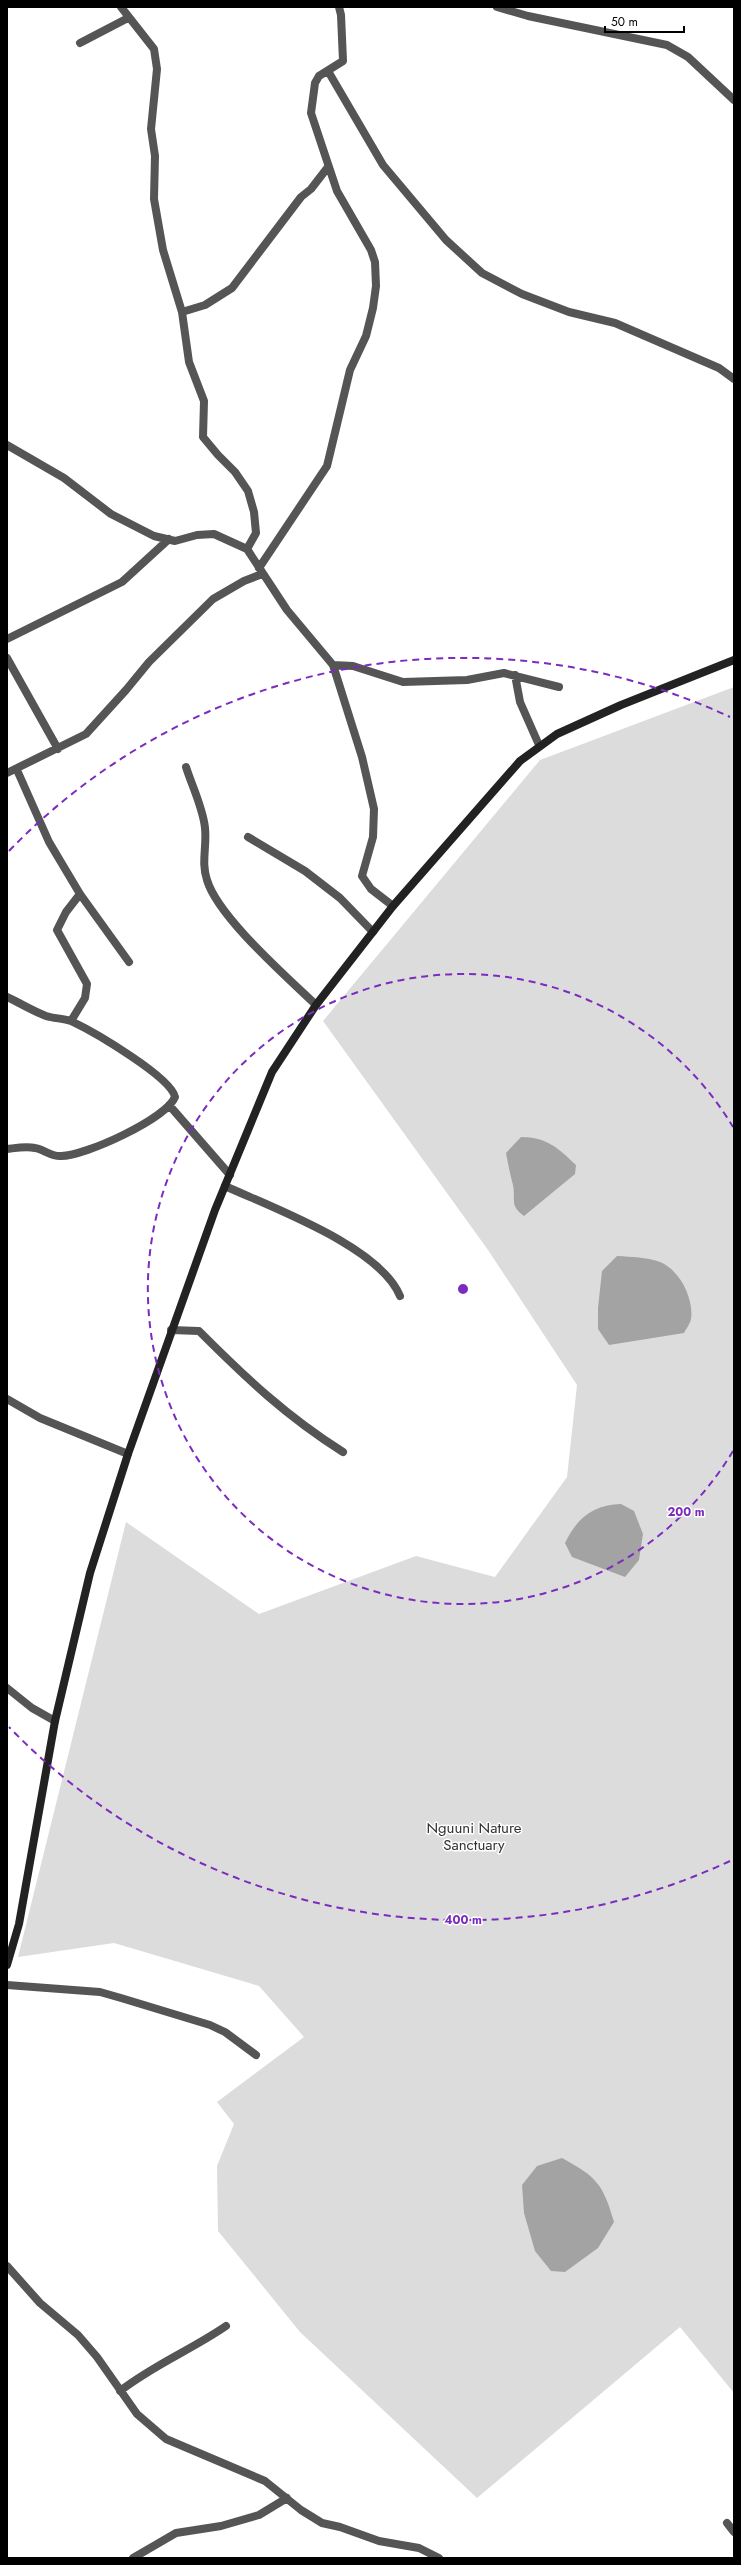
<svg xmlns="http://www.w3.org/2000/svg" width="741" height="2565" font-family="Jost,sans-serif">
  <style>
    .green { fill: #dcdcdc }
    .water { fill: #a3a3a3 }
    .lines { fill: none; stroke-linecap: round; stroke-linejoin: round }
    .street { stroke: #555; stroke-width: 8 }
    .secondary { stroke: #222; stroke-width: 8 }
    .ring { fill: none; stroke: #7b2cbf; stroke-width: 2; stroke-dasharray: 7 5 }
    .labels { text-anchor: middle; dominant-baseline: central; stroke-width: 3; stroke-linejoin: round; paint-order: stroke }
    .park-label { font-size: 15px; fill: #333; stroke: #fff }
    .centre { fill: #7b2cbf; stroke: #fff; stroke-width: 2 }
    .ring-label { font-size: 12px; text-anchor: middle; font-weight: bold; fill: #7b2cbf; stroke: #fff; stroke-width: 3; stroke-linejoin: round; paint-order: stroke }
  </style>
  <rect width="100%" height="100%" fill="#fff"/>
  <path class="green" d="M734 687V2393L680 2327 477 2498 300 2332 218 2231 217 2166 234 2124 217 2102 304 2037 259 1986 114 1943 18 1957 126 1522 259 1614 416 1556 495 1577 567 1477 577 1385 488 1250 323 1021 540 760Z"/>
  <path class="water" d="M521 1137C547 1137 558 1148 576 1165L575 1174 524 1216C509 1205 516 1200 513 1185 510 1174 508 1164 506 1153Z
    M617 1256C632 1257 646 1257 660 1262 680 1270 694 1299 691 1319 690 1324 686 1329 684 1333L609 1345 598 1329V1308L602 1271Z
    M621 1504 634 1511 643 1534 639 1560 625 1577 572 1557 565 1543C577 1518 593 1505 621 1504Z
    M562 2158C597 2177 603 2184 614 2222L598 2248 565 2272 551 2271 535 2251 524 2213 522 2185 537 2166Z"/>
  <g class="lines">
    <path class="street" d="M121 7 154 49 157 69 151 129 155 156 154 199 163 250 182 312 189 362 204 401 203 437 218 455 235 472 248 491 254 512 256 533 247 549
      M497 7 528 16 667 45 688 57 734 100
      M80 43 128 18
      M328 71 383 165 446 240 482 273 522 294 569 312 615 323 719 368 734 379
      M182 312 205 305 232 288 301 197 311 189 328 167
      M7 445 64 478 111 514 154 536 175 541 197 535 214 534 247 549 287 610 333 665 362 757 374 809 373 837 362 876 371 889 393 906
      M259 568 327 466 350 370 366 336 373 308 376 286 375 262 371 250 337 191 311 113 315 83 319 76 343 61 341 15 339 7
      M7 639 122 582 169 539
      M7 658 58 749
      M333 665 353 666 403 682 467 680 504 673 559 687
      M515 675 520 702 539 745
      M186 767C192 786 203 808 205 828 207 846 201 863 207 880 218 917 287 977 316 1005
      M17 770 49 842 80 894 129 962
      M7 773 86 734 126 690 149 662 213 599 244 581 262 574
      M248 837 305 871 340 898 373 932
      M7 997C20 1003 33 1011 46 1016 55 1019 65 1018 73 1022 94 1032 171 1077 175 1097 166 1119 85 1156 61 1156 52 1157 43 1149 35 1148 26 1146 16 1148 7 1149
      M71 1021 85 998 87 984 57 930 66 912 80 894
      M169 1105 230 1175
      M225 1186C273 1208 380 1247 400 1296
      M171 1330 199 1331C246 1378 286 1416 343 1452
      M7 1399 40 1418 128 1454
      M7 1688 32 1708 55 1721
      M7 1985 100 1992 121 1998 210 2025 225 2032 256 2055
      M7 2266 40 2303 78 2335 97 2357 137 2414 166 2439 265 2481 301 2510 322 2523 340 2527 379 2541 419 2548 439 2558
      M120 2391C155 2364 191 2350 226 2326
      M727 2523 734 2532
      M133 2558 176 2533 221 2526 259 2515 287 2498"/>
    <path class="secondary" d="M7 1965 19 1924 55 1721 90 1573 128 1454 215 1210 272 1072 316 1005 393 906 520 761 557 734 621 705 734 660"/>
  </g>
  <g class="ring">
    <path d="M733 1451A315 315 0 1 1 733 1127"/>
    <path d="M730 1861A631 631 0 0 1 9 1727M9 851A631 631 0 0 1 730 717"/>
  </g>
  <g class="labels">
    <g class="park-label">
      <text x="474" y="1828">Nguuni Nature<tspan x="474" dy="17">Sanctuary</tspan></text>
    </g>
  </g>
  <circle cx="463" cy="1289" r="6" class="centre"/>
  <g class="ring-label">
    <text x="686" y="1516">200 m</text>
    <text x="463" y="1924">400 m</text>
  </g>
  <rect width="741" height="2565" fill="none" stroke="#000000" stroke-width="16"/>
  <path d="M605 26v6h79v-6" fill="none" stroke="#000000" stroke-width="2"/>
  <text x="611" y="26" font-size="12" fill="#000000" stroke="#ffffff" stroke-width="3" paint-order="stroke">50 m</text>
</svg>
